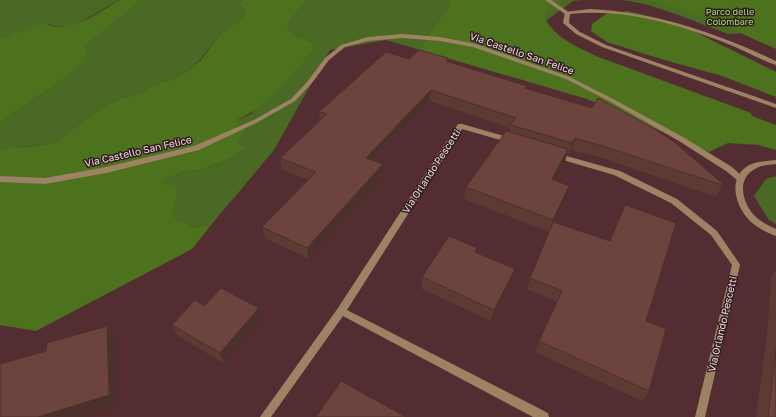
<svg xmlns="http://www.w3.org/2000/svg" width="776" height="417" font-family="'Golos Text',sans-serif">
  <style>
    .green { fill: #496925 }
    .forest { fill: #4c721e }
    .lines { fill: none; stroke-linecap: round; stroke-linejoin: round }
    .service { fill: #9d8364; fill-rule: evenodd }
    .minor { fill: #9d8364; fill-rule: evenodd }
    .tertiary { fill: #9d8364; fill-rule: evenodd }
    .wall { fill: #5e3a34 }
    .shaded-wall { fill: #4c302b }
    .building { fill: #6d443d; stroke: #4c302b }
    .labels { text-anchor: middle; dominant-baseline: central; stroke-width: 3; stroke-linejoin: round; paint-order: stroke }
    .far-park-label { font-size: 9px; fill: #a9de72; stroke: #2e1c1e }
    .street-label { font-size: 10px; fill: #f5dcde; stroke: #2e1c1e }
  </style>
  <rect width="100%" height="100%" fill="#542d33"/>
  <path class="green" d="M0 0H119L74 26 58 27 47 24 0 38Z
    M141 0H243L239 3 245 13 243 18 220 34 200 60 186 72 172 79 152 86 143 92 117 100 94 113 54 143 31 147 14 146 0 149V122L50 88 84 45 109 27Z
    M308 0H450V4L428 34 420 50 386 40 330 50 274 150 211 225 195 227 175 218 159 182 180 173 205 169 232 157 248 147 237 142 235 121 251 114 314 43 295 36 287 28 293 17Z
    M523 0H582L573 1 543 23Z
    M623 0H776L760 32 728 34 681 16 645 4Z
    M776 176V224L769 220 754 196 766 179Z"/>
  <path class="forest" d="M119 0H141L109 27 85 45 86 52 82 64 50 88 0 122V38C13 35 25 28 38 24 45 22 51 27 58 27 77 28 104 10 119 0Z
    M243 0H308L293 17 287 28 295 36 314 43 312 51C287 80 271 104 235 121L245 130 237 142 248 147 232 157 205 169 180 173 160 182 179 190 172 210 175 218 195 227 211 225 192 249 36 331 0 325V149L14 146 31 147 54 143 94 113 117 100 143 92 152 86 172 79 186 72 201 60 220 34 243 18 245 13 239 3Z
    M450 0H559L549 7 544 16C554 38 576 46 596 56L751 113 752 116 776 125V150L759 145 728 143 709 152 587 99 420 50 428 34 450 4Z
    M645 0H776V49C734 31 690 8 645 0Z
    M628 11 677 23 776 72V97L722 76 661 59 607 42 591 31 592 24 606 14Z"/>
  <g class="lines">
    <path class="service" d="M545 0H551L570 13 565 14Z"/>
    <path class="minor" d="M402 34 440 37 476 44 570 77 615 100 683 137 732 167 744 178 743 180H737L726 171 679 141 611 102 566 79 473 47 440 41 402 38 368 41 345 47 329 60 312 83 295 101 258 122 199 150 106 173 45 184 0 182V176L45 178 106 167 194 146 254 120 291 99 308 81 325 58 341 45 368 37Z
      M458 124H462L514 139 515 141 511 143 462 129 347 310 548 413 549 417H533L343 316 271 417H260L338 308Z
      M553 153H556L620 171 677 199 717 231 739 263 740 265 705 417H695L732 265 711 235 671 203 614 175 553 157 552 155Z"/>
    <path class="tertiary" d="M590 9C655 12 717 33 776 61V65C760 60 744 50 728 44 678 24 624 8 570 14L569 23 580 32 606 45 776 104V108L602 47 576 34 563 23 565 12Z
      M776 160V164C769 165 761 165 755 169 735 179 743 206 757 218 763 223 770 226 776 229V236C767 233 756 227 750 221 735 206 727 178 749 165 757 161 767 161 776 160Z"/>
  </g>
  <path class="wall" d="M448 58V62L527 86 526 89 723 184 716 197 599 157 571 150 569 154H567L565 162 555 180 565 198 554 222 646 321 649 391 642 401 535 352 539 341 557 302 527 289 530 278 549 232 464 199 466 187 510 132V128L430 101 374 161 383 164V176L309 259 265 238 262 227 308 180 282 170 280 158 320 120 319 112 409 59Z
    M477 253 512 280 491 321 422 289V277Z
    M776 271V417H756L766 342 772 275Z
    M204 306 262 320 225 364 178 336 172 325Z"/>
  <path class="shaded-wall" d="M431 90 430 101 366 169V158Z
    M575 138 571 150 569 154 572 143Z
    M568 149 565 162 549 192 552 179Z
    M383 164V176L309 259 307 248Z
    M569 186 565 198 550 233 553 220Z
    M515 269 512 280 491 321 494 310Z
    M259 308 262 320 225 364 220 353Z
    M107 326 115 339 118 407 87 417H38Z"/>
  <path class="building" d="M419 50 448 58 446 61 527 86 525 88 592 108 598 98 653 128 673 141 723 184 722 185 603 146 575 138 572 143 511 125 516 118 431 90 366 158 383 164 307 248 262 227 316 172 280 158 327 114 319 112 386 52 409 59Z
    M506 131 568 149 552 179 569 186 553 220 466 187Z
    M625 205 676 223 646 321 666 329 649 391 539 341 562 291 530 278 553 222 610 241Z
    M449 236 477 248 475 252 515 269 494 310 422 277Z
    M221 288 259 308 220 353 172 325 195 300 204 306Z
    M107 326 109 395 38 417H0V364L46 351 47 343Z
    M776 349V417H768Z
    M341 381 406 417H316Z"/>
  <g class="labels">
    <g class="far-park-label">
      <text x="730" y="11">Parco delle<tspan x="730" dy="10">Colombare</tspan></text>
    </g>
    <g class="street-label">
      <text transform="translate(522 53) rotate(19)">Via Castello San Felice</text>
      <text transform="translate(138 151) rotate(-13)">Via Castello San Felice</text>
      <text transform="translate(431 171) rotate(-57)">Via Orlando Pescetti</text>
      <text transform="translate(722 324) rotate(-77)">Via Orlando Pescetti</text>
    </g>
  </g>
</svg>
